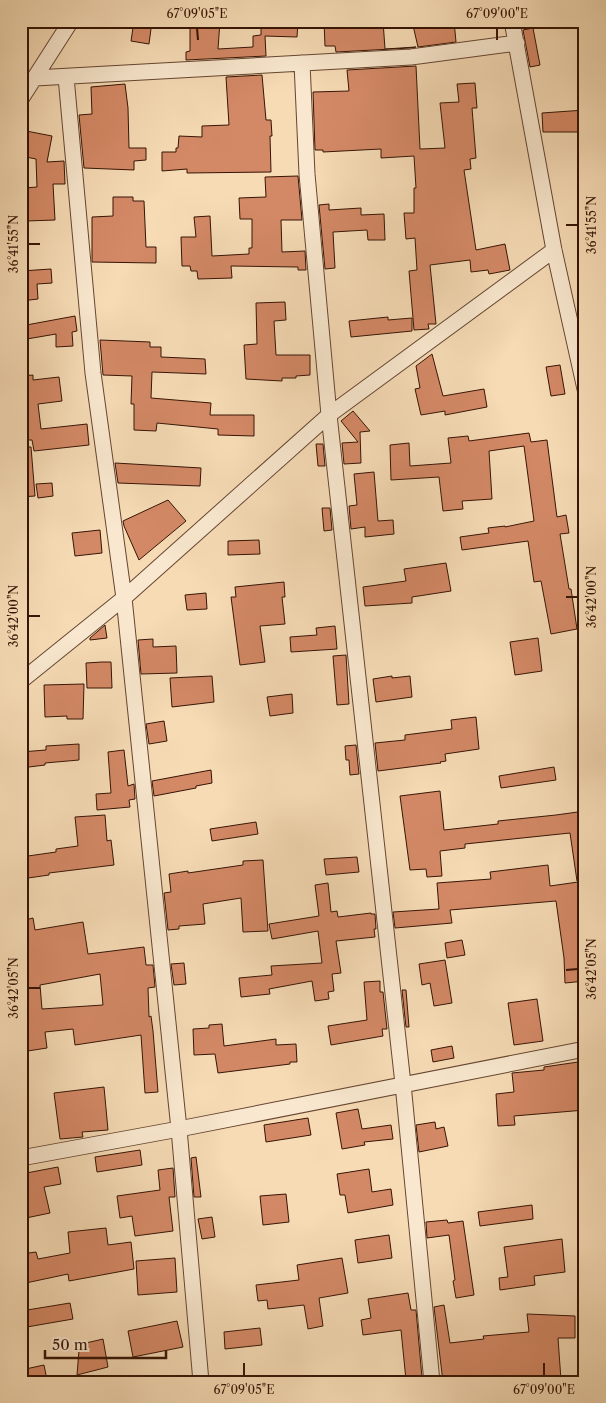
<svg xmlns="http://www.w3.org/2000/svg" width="606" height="1403" font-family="'Libre Caslon Text',serif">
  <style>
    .building { fill: #d48966; stroke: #361405; fill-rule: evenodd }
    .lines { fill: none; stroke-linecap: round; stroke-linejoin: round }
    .minor-casing { stroke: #664631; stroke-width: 17 }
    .minor { stroke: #f9e8cf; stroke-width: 15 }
    .ticks { fill: none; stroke: #361405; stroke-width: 2 }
    .neatline { fill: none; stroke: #361405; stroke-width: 2 }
    .ticks-label { font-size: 12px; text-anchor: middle; fill: #361405 }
  </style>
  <rect width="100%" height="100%" fill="#f6dbb5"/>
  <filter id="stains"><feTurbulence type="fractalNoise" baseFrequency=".004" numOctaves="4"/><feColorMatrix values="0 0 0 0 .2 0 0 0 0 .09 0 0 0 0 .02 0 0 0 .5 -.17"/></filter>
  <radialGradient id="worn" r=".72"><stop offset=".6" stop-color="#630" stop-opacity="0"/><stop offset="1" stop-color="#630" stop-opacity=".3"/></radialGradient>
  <path class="building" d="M134 21H152L149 44 131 41Z
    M190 21H220L218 49 253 47V36L261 35V21H298L297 37 265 36 266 56 186 60V52L190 51Z
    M324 21H383L385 49 416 47 410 48 336 52 335 46H325Z
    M412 21H454L456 42 418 47Z
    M533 28 540 65 530 67 523 30Z
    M416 66 420 149 445 148 440 103 459 102 457 84 475 83 477 108H472L476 158 470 159 471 169 464 170 476 250 505 244 510 270 489 274 488 270 471 272 470 260 430 265 436 324H428L429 329 414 330 409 271 417 270 415 238 406 239 404 213H414V188H416L414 156 381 158V149L323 152V150H315L313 92 349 91 347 70Z
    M262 75 266 120H271L272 136H270L271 172 187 173V169L162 171V152H176V148H178L179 136 202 137V126L229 125 226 77Z
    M125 84 128 108 129 148H146V160L134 161V170L84 168 79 115 92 114 91 87Z
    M585 110V132H543L542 113Z
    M21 130 52 136 47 162 64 161 65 184H53L55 220 26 221 24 188 37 187 36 159 21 156Z
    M298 176 302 220H281L282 252 305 251 306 270H298V267L231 266 232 278 198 279 197 271H191L190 266H182L181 237H196L194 217 210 216 212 256 249 254V248H252V219H240L239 198 266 197 265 177Z
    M113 197H133V201H144L146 247H156V263L92 262V217L113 216Z
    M329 204V210L361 208V215L384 214 385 240H368L367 230 333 232 335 268 325 269 319 205Z
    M51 269 52 283 37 284 38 299 21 301V271Z
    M285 302 286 320 274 321 276 355H310V375L296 376V378H282V381L246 379 244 345 257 344 256 303Z
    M75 316 77 331 72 332 73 346 56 347V334L21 340V326Z
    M388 317V320L412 318V331L351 337 349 321Z
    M100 340 150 342V347H161V357L205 359 206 374 152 372 151 398 211 403 210 415H254V436L218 435V429L157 423 156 431 134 430V404H131L132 376 103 375Z
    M432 354 443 396 484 389 487 407 445 415V411L421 415 415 389 420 388 416 366Z
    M560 365 565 394 551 396 546 367Z
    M33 375V380L59 377 62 401 38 404 41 429 87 424 89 445 34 451 32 440H28L23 394H21V376Z
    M353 411 370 431 360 432 361 463 344 464 342 443 358 442 341 421Z
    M529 433 531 442 547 440 557 517 566 515 569 533 560 534 569 589H571L577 629 551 634 541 581 534 582 528 541 462 550 460 537 489 533 488 528 505 526V527L534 521 524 446 489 451 492 499 462 501 463 509 443 511 439 477 391 480 390 445 409 443 410 466 451 463 448 438 468 436 469 441Z
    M316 444H323L325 466H318Z
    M21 447H31L35 496 21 497Z
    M115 463 201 468 200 486 118 483Z
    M374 472 378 521 393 520 394 534 365 537V527L351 529 349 506 357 505 354 474Z
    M52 483 53 496 38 498 36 484Z
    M168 500 186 521 139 560 124 526 123 521Z
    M322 508H330L332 530 324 531Z
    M100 530 102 553 75 556 72 533Z
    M259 540 260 554 228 555V541Z
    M446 563 451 591 412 597V603L365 606 363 587 406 581 404 569Z
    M284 582 285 597H282L285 624 260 626 265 662 240 665 231 597H236L235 587Z
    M206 593 207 609 187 610 185 595Z
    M105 625 107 638 90 640V638Z
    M335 626 337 649 291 652 290 637 317 635 316 628Z
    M538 638 542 671 515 675 510 642Z
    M153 639V647L176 646 177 673 141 674 138 640Z
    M346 655 349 704 337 705 333 656Z
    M102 662H111L112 688H87L86 663Z
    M212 676 214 702 172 707 170 678Z
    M392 676V678L410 676 412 697 376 702 373 679Z
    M84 684 83 719H67V716L45 717 44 685Z
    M292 694 293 713 270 716 267 697Z
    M476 717 479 749 445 754 446 761 440 762 441 763 378 771 375 743 405 740V735L452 729 451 720Z
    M164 721 167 741 149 744 146 724Z
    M79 744V760L45 763V765L21 768V752L46 750V746Z
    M356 745 359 774 350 775 349 760H346L345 746Z
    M124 750 128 786 134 784 135 799 129 800 130 807 97 810 96 794 111 793 108 752Z
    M554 767 556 780 501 788 499 776Z
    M211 770 212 783 196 786V788L154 796 152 781Z
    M440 791 444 830 498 824V821L556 815 585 811V881H577L570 833 465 844V848L440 851 442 876 427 877 426 869 410 870 400 796Z
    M105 815 107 841 111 840 114 865 49 873V875L21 879V857L56 852V849L78 846 75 817Z
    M256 822 258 834 212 841 210 829Z
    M357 857 359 872 326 875 324 859Z
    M263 860 268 931 243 932 241 898 203 904 205 924 179 926V929L168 930 164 893 171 892 169 874 188 871V873L243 865V861Z
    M548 865 550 886 585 881V981L565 983 564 958 556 901 450 910 452 923 395 928 393 912 439 909 437 883 491 879 490 872Z
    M328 883 331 912 337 911 338 917 371 913V914H375L376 929H374L375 937 336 941 341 973 332 974 334 991 328 992 329 999 315 1001 312 981 269 989 270 994 241 997 239 978 272 975 271 966 322 963 318 931 272 939 269 924 319 916 315 885Z
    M33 918 35 930 83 922 88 954 144 947 146 965H153L155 987 148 988 149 1017 151 1016 153 1031 158 1092 145 1093 141 1035 75 1045 73 1029 45 1032 47 1048 21 1052V1027L28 1026 21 975V959L28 958 24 933H21V921ZM100 974 103 1005 42 1009 40 985Z
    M462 940 465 955 447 958 445 943Z
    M445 960 452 1003 434 1006 430 983 422 985 419 964Z
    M184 963 186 984 174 985 171 964Z
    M380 981V992H383L387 1029H382L383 1036 331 1045 328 1026 367 1020 364 982Z
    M402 990H406L409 1027H406Z
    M537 999 543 1041 514 1045 508 1003Z
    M222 1024 224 1046 276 1039V1045L296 1044 297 1062H290V1064L218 1073 215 1054 194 1055 193 1029 209 1028V1025Z
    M452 1046 454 1058 433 1062 431 1050Z
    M585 1061V1110L514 1116 515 1125 498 1126 496 1094 514 1092 512 1073 544 1070V1067Z
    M104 1087 108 1130 82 1132 83 1137 60 1139 54 1093Z
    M358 1109 362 1129 391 1125 393 1139 364 1142 365 1145 342 1149 336 1113Z
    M308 1118 311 1135 266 1142 264 1125Z
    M435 1122 436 1129 444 1127 448 1146 419 1152 416 1125Z
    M140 1150 142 1165 97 1172 95 1157Z
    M196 1157 201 1197H194L191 1158Z
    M58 1167 61 1184 44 1187 50 1213 21 1219V1174Z
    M173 1168 175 1197H169L173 1231 135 1236 132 1216 120 1218 117 1196 160 1190 158 1170Z
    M369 1169 372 1192 391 1189 393 1205 348 1213 345 1195H340L337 1174Z
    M286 1194 289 1222 263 1225 260 1196Z
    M532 1205 533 1219 480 1226 478 1212Z
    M212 1217 215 1237 202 1239 198 1219Z
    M447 1220 448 1223 463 1221 474 1295 456 1298 453 1281 455 1280 449 1235 427 1238 426 1222Z
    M106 1228 108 1245 131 1242 134 1269 69 1281 68 1274 21 1284V1254L36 1252 38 1259 70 1253 68 1232Z
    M389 1235 392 1258 358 1263 355 1240Z
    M562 1239 565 1272 534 1276 535 1285 500 1290 499 1278 508 1277 504 1247Z
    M175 1258 177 1292 138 1295 136 1261Z
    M342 1258 348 1293 319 1298 323 1326 308 1329 304 1305 268 1309 267 1300 258 1301 256 1285 299 1280 297 1265Z
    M408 1293 411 1310H416L422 1378 406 1380 401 1330 363 1335 361 1320 371 1318 368 1299Z
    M70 1303 73 1319 21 1328V1311Z
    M444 1305 450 1343 484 1339 483 1336 529 1332 527 1314 575 1316V1338H558L561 1380 553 1382H443L434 1307Z
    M177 1321 183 1347 133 1357 128 1331Z
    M260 1328 262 1345 225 1349 224 1332Z
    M103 1339 108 1367 77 1375 79 1350 87 1348 86 1343Z
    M44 1365 47 1380 21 1382V1370Z"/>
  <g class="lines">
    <defs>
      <path id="minor" d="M512 21 554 250 585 389
        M302 63 307 174 329 415 403 1084 432 1382
        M66 77 93 373 124 598 179 1129 201 1382
        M35 78 411 57 517 43
        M21 99 71 21
        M21 681 124 598 329 415 554 250
        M21 1158 179 1129 585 1049"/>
    </defs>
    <use href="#minor" class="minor-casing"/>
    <use href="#minor" class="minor"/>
  </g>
  <path class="ticks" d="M197 28 198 40M497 28V40M566 225H578M28 244H40M566 597H578M28 616H40M566 970 578 969M28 988H40M244 1363V1376M544 1363V1376"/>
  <rect width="606" height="1403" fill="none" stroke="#f6dbb5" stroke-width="55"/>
  <path d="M45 1350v8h121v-8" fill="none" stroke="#361405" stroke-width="2.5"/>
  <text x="52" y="1350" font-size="15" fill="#361405" stroke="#f9e8cf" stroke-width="4" paint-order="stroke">50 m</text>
  <rect x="28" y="28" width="550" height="1348" class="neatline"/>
  <g class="ticks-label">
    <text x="197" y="18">67°09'05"E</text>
    <text x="497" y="18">67°09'00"E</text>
    <text transform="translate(592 225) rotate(-90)" y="4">36°41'55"N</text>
    <text transform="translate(14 244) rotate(-90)" y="4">36°41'55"N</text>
    <text transform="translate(592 597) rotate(-90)" y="4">36°42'00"N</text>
    <text transform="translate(14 616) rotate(-90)" y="4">36°42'00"N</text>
    <text transform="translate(592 969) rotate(-90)" y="4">36°42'05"N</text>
    <text transform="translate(14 988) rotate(-90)" y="4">36°42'05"N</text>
    <text x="244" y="1394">67°09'05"E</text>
    <text x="544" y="1394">67°09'00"E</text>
  </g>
  <rect width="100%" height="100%" filter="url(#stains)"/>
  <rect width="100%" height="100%" fill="url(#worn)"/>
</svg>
